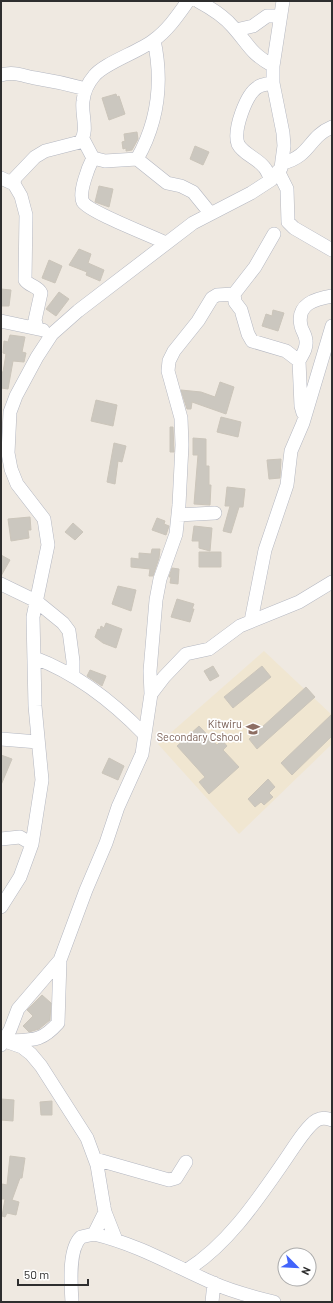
<svg xmlns="http://www.w3.org/2000/svg" width="333" height="1303" font-family="Barlow,sans-serif">
  <style>
    .education { fill: #f0e6d1 }
    .building { fill: #cbc7bf; stroke: #cbc5ba }
    .lines { fill: none; stroke-linecap: round; stroke-linejoin: round }
    .minor-casing { stroke: #b4b7c1; stroke-width: 14 }
    .minor { stroke: #fff; stroke-width: 13 }
    .labels { text-anchor: middle; dominant-baseline: central; stroke-width: 3.5; stroke-linejoin: round; paint-order: stroke }
    .education-label { font-size: 11px; fill: #785e54; stroke: #fff; text-anchor: end }
  </style>
  <rect width="100%" height="100%" fill="#efe9e1"/>
  <path class="education" d="M264 651 332 715V744L239 834 158 744Z"/>
  <path class="building" d="M116 94 117 97 119 96 125 114 109 120 102 98Z
    M137 132 138 139 132 150 126 151V148L123 149 122 142 125 141 124 134Z
    M195 146 209 152 203 165 190 159Z
    M99 186 113 189 109 207 95 202Z
    M79 249 91 254 88 263 104 270 100 281 86 275 87 272 69 265Z
    M49 260 62 266 55 283 42 278Z
    M1 289 11 290 9 306H1Z
    M59 292 69 299 56 316 46 309Z
    M273 310 284 313 278 331 262 326 266 314 272 316Z
    M10 335 25 337 22 352 26 353 24 362 13 361 8 389 1 388V372H3L6 354 3 353 4 341 8 342Z
    M220 382 234 387 226 414 192 402 191 409H187L181 390 201 392 215 397Z
    M96 400 117 405 113 426 91 421Z
    M221 417 241 422 238 437 217 432Z
    M170 427H173L174 452H170Z
    M193 438 206 439V466H209V485H211L210 505 194 504 198 455H193Z
    M114 443 126 446 122 462 118 461 115 484 107 482Z
    M281 459 280 478 269 479 267 460Z
    M227 487 245 489 243 507H239L231 533 223 531 230 506H225Z
    M30 517 31 530H28L29 538 11 541 8 519Z
    M157 518 165 521 164 524 169 526 166 535 152 530Z
    M73 523 83 532 75 540 65 532Z
    M194 526 212 528 210 551 199 548V541H192Z
    M152 549H160L159 558 153 576H149L150 569 131 567V558L139 559V553L151 554Z
    M199 552H221V567H199Z
    M1 555 10 560 1 576Z
    M172 568 179 569 178 584 170 583 171 577H169Z
    M118 586 136 590 131 611 112 604Z
    M177 599 194 604 192 609H194L190 622 171 617Z
    M106 623 122 629 116 648 103 643 95 637 98 629 100 630 101 626 104 628Z
    M213 666 219 676 210 681 204 671Z
    M262 666 271 677 233 708 224 697Z
    M90 670 106 676 102 686 87 676Z
    M306 687 315 697 257 749 249 739Z
    M332 714V736L292 775 281 763Z
    M199 726 217 745 222 740 227 746 223 750 239 767 209 794 199 782 205 777 177 746Z
    M1 755 12 759 1 785Z
    M109 758 124 766 118 780 102 773Z
    M268 779 275 787 269 793 273 797 264 805 261 802 255 807 248 799Z
    M42 995 51 1003 50 1020 39 1029 29 1032 23 1026 33 1016 27 1010Z
    M1 1099 14 1100 13 1121 1 1120Z
    M52 1101V1115H41L40 1102Z
    M10 1156 25 1158 22 1178H20L12 1200 19 1202 16 1215 7 1213 5 1217 2 1216 5 1199H1L2 1184 7 1185Z"/>
  <g class="lines">
    <defs>
      <path id="minor" d="M198 1C211 8 224 16 233 27 250 46 249 52 273 66
        M236 30 253 26 267 16H280
        M1 75C14 71 23 76 35 78 54 81 68 84 86 89
        M83 139 93 158 105 161 137 159 167 183 181 186 193 192 210 213
        M93 158C89 166 78 193 83 202 89 212 152 236 166 243
        M137 159C158 122 163 82 154 40
        M283 163C311 156 308 137 332 127
        M278 171 287 189 288 222 294 228 332 250
        M1 178 14 184
        M271 180C269 176 267 170 264 167 257 158 243 154 238 144 233 130 246 94 258 87 262 84 269 84 273 83
        M234 294 235 302 241 310 248 334 252 341 286 351 299 361 301 406 303 413
        M1 321 43 330
        M37 328 35 320 41 293C38 286 29 286 25 280L26 215 21 196 14 184 15 178 35 157 45 151 80 142C89 132 81 113 83 101 84 91 88 83 94 76 104 63 139 52 154 40 168 30 178 15 188 1
        M299 361C302 355 307 349 306 341 306 335 302 331 301 326 296 304 315 299 332 296
        M178 515 215 513
        M1 584 36 601 63 623 69 631 73 661V676
        M251 621 265 550 287 485 291 451 303 423 332 326
        M35 658C78 674 113 702 145 735
        M151 694 164 677 186 654 209 649 240 626 299 602 332 582
        M1 739 38 742
        M1 839 20 837 32 844
        M1 907 20 877 32 844 42 780 35 706 33 617 48 545 44 519 17 484 11 469 8 453 10 412 16 396 37 357 52 334 78 311 193 223 251 193 271 180 281 168 284 146 283 133 273 83V66L283 1
        M5 1041 22 1047 31 1054 41 1066 87 1138 97 1165 104 1207 105 1212 94 1234 81 1237C68 1249 71 1285 72 1302
        M10 1041C34 1040 42 1041 58 1023L60 960
        M1 1045 10 1030 18 1009 60 960 86 890 106 843 118 807 142 754 151 694 150 671 156 600 160 579 176 534 179 505 182 445 181 418 168 371 169 361 174 351 198 321 212 298 217 295 234 294 255 267 274 234
        M95 1159 169 1180 176 1178 186 1162
        M105 1212 116 1240
        M94 1234C139 1245 172 1265 213 1283 233 1292 253 1297 274 1302
        M187 1270C227 1245 256 1202 283 1163 291 1152 306 1126 317 1120 322 1117 327 1118 332 1120
        M212 1302 214 1283"/>
    </defs>
    <use href="#minor" class="minor-casing"/>
    <use href="#minor" class="minor"/>
  </g>
  <defs>
    <symbol id="school-bare" viewBox="-9 -9 18 18"><path d="M0-5L7-2L0 1L-7-2ZM-4 1L0 2.5L4 1V4Q0 6-4 4Z" fill="#8d6e63" stroke="#fff" stroke-width="2.5" paint-order="stroke"/></symbol>
  </defs>
  <g fill-rule="evenodd">
    <use href="#school-bare" x="243" y="719" width="20" height="20"/>
  </g>
  <g class="labels">
    <g class="education-label">
      <text x="242" y="723">Kitwiru<tspan x="242" dy="13">Secondary Cshool</tspan></text>
    </g>
  </g>
  <rect width="333" height="1303" fill="none" stroke="#2e2e2e" stroke-width="4"/>
  <g transform="translate(297 1267) rotate(114)"><circle r="19" fill="#ffffff" stroke="#ababab"/>
  <path d="M0-3L7 15L0 10L-7 15Z" fill="#4264fb"/>
  <text y="-6" font-size="11" font-weight="bold" text-anchor="middle" fill="#2e2e2e">N</text>
  </g>
  <path d="M18 1279v6h70v-6" fill="none" stroke="#2e2e2e" stroke-width="2"/>
  <text x="24" y="1279" font-size="12" fill="#2e2e2e" stroke="#ffffff" stroke-width="3" paint-order="stroke">50 m</text>
</svg>
